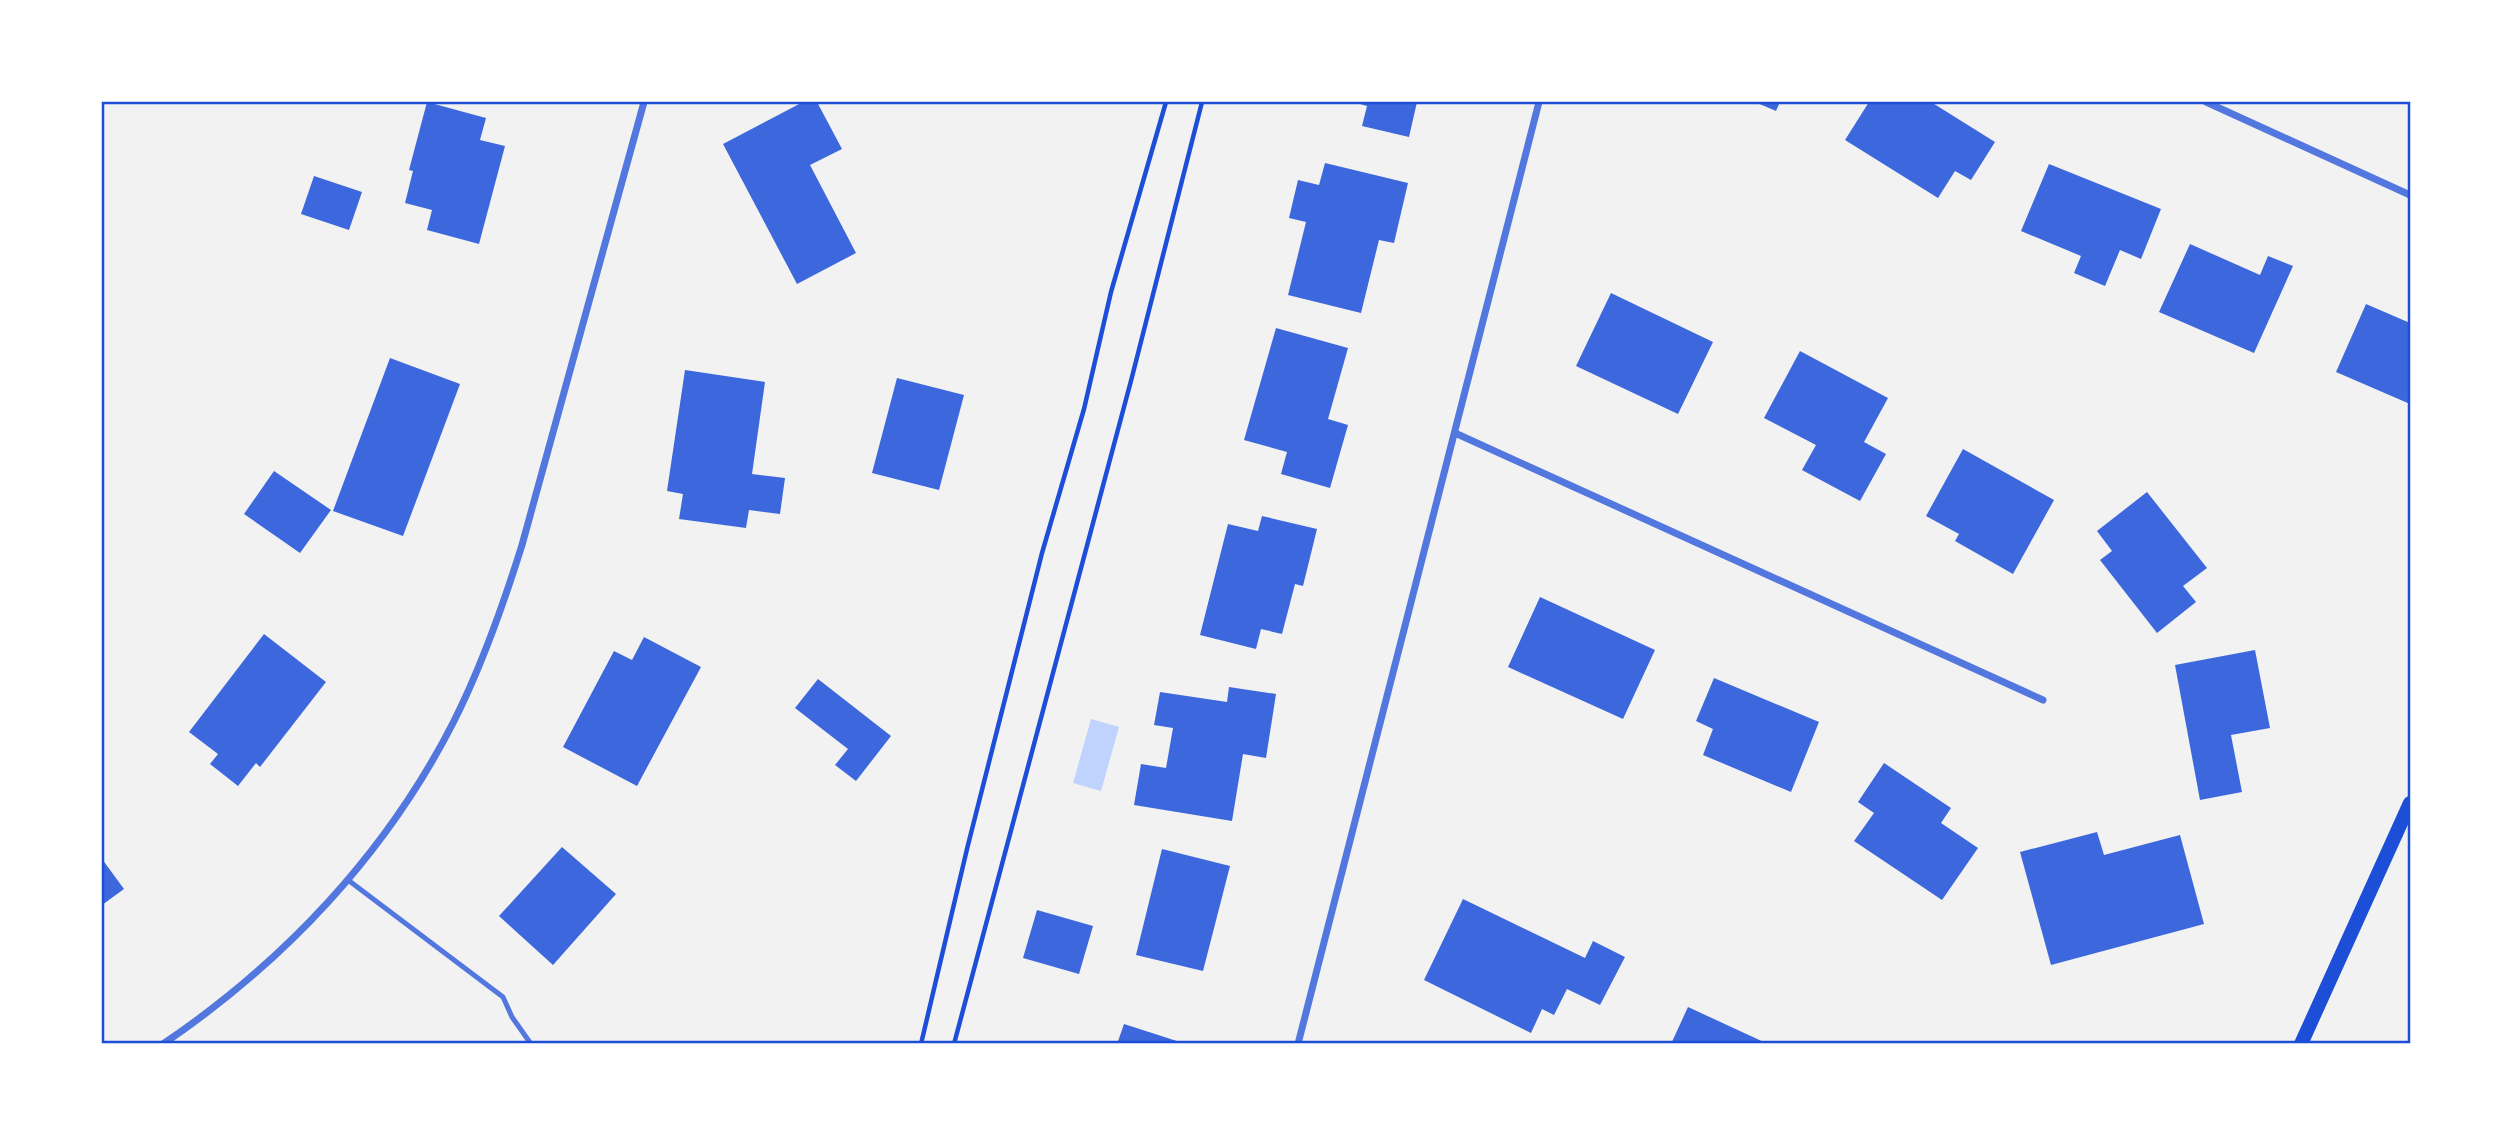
<svg xmlns="http://www.w3.org/2000/svg" width="2512" height="1145" font-family="'Public Sans',sans-serif">
  <style>
    .water { fill: #bfd3fe }
    .building { fill: #3d67dc }
    .lines { fill: none; stroke-linecap: round; stroke-linejoin: round }
    .path { stroke: #1d4ed8; stroke-width: 4.5 }
    .service { stroke: #5277de; stroke-width: 5 }
    .minor { stroke: #5277de; stroke-width: 7 }
    .secondary { stroke: #1d4ed8; stroke-width: 14 }
    .neatline { fill: none; stroke: #1d4ed8; stroke-width: 2.5 }
  </style>
  <rect width="100%" height="100%" fill="#f2f2f2"/>
  <path class="water" d="M1091 719 1119 727 1101 791 1073 783Z"/>
  <path class="building" d="M427 102 486 118 480 140 505 146 479 244 427 230 432 210 405 203 413 171 409 170Z
    M803 102H817L842 149 810 165 856 253 797 284 723 144Z
    M1353 102H1417L1409 137 1362 126 1367 106Z
    M1755 102H1780L1776 111Z
    M1869 102H1894L1898 104 1899 102H1931L1995 142 1971 180 1955 171 1938 198 1845 140Z
    M1325 163 1408 183 1394 243 1379 240 1361 313 1288 295 1306 222 1289 218 1298 180 1319 185Z
    M2049 164 2161 209 2141 259 2120 250 2105 286 2074 273 2081 256 2021 231Z
    M314 176 362 192 349 230 301 214Z
    M2190 244 2260 275 2268 256 2293 266 2254 353 2159 312Z
    M1611 293 1713 342 1678 414 1576 366Z
    M2366 304 2410 323V404L2336 372Z
    M1276 328 1348 348 1328 419 1348 425 1330 488 1281 474 1287 452 1244 440Z
    M1800 351 1888 398 1864 442 1886 454 1860 501 1802 470 1816 445 1764 418Z
    M390 358 460 384 403 536 333 511Z
    M685 370 765 382 752 474 785 478 780 514 749 510 746 528 679 519 683 494 667 491Z
    M897 378 964 395 939 490 872 473Z
    M1963 449 2054 500 2013 574 1955 541 1959 534 1926 516Z
    M274 471 331 510 300 553 244 514Z
    M2147 492 2207 568 2183 586 2196 602 2157 633 2100 560 2112 551 2097 531Z
    M1262 516 1317 529 1303 586 1295 584 1282 634 1261 629 1256 649 1200 635 1228 524 1258 531Z
    M1540 597 1655 650 1623 719 1508 667Z
    M264 634 326 682 260 767 256 763 238 786 210 764 218 754 189 732Z
    M644 637 701 667 637 786 563 747 614 651 632 660Z
    M2255 650 2270 728 2231 735 2242 792 2200 800 2175 665Z
    M1714 678 1819 722 1791 792 1703 755 1713 729 1696 721Z
    M818 679 891 736 856 781 835 765 848 749 795 708Z
    M1229 687 1276 694 1266 758 1243 754 1232 821 1134 805 1141 764 1166 768 1173 728 1154 725 1160 692 1227 702Z
    M1884 763 1951 808 1941 823 1978 848 1942 900 1854 841 1874 813 1858 802Z
    M2097 832 2104 855 2180 835 2204 924 2051 965 2020 852Z
    M562 847 616 894 553 965 499 916Z
    M1162 849 1230 866 1203 971 1136 955Z
    M102 859 124 889 102 905Z
    M1463 899 1585 958 1593 941 1625 957 1600 1005 1567 989 1554 1015 1542 1009 1531 1033 1424 980Z
    M1037 910 1093 926 1079 974 1023 958Z
    M1688 1007 1768 1044H1671Z
    M1124 1024 1183 1043V1044H1117Z"/>
  <g class="lines">
    <path class="path" d="M921 1044 967 849 1042 553 1084 409 1111 292 1166 102
      M954 1044 1132 377 1202 102"/>
    <path class="service" d="M348 880 503 997 512 1017 531 1044"/>
    <path class="minor" d="M2206 102 2410 195
      M1455 433 2043 700
      M163 1044C284 962 386 854 453 723 482 666 503 606 522 545L644 102
      M1298 1044 1539 102"/>
    <path class="secondary" d="M2301 1044 2410 803"/>
  </g>
  <rect width="2512" height="1145" fill="none" stroke="#ffffff" stroke-width="206"/>
  <rect x="103" y="103" width="2306" height="939" class="neatline"/>
</svg>
